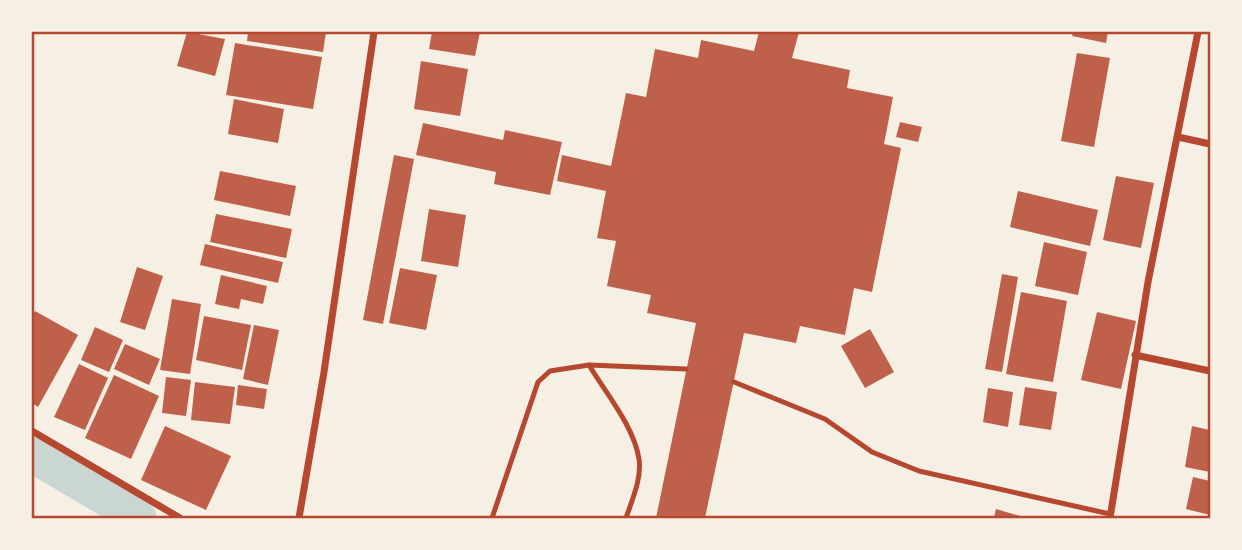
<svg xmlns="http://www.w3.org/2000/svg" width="1242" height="550" font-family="Montserrat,sans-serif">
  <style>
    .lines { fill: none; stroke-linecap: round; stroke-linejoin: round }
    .canal { stroke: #c9d6d2; stroke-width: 35 }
    .building { fill: #bf614a }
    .service { stroke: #b5482f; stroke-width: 5 }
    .minor { stroke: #b5482f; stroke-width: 7 }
    .neatline { fill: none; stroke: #b5482f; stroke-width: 2.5 }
  </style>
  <rect width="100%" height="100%" fill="#f6efe4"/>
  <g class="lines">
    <path class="canal" d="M32 455 139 518"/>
  </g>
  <path class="building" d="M187 32 225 39 215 76 177 66Z
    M248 32H326L323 52 247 41Z
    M432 32H480L475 56 429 49Z
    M759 32H799L792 58 850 70 847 88 893 97 884 144 901 148 872 292 854 288 845 335 800 326 796 343 744 333 705 518H656L696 323 647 313 651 295 607 286 616 241 597 238 606 191 557 181 562 155 611 166 626 93 646 97 655 49 698 58 701 40 754 51Z
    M1073 32H1108L1106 43 1072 36Z
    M235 43 322 57 313 109 226 95Z
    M1077 53 1110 58 1094 147 1061 141Z
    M421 61 468 69 460 116 414 109Z
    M234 99 284 109 278 143 228 134Z
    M900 122 922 127 918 142 896 137Z
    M423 123 503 140 505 130 562 142 550 195 494 184 496 172 416 155Z
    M394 155 414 159 383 324 363 320Z
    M220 171 296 186 290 216 214 200Z
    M1116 176 1154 183 1141 248 1103 240Z
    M1018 191 1098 210 1090 246 1010 227Z
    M429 209 466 215 458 267 421 261Z
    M216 214 292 229 286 258 210 242Z
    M1044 242 1087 252 1078 295 1035 286Z
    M205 244 283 262 278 283 200 265Z
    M137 267 163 276 145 330 120 322Z
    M400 268 437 275 426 330 389 323Z
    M1002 274 1018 277 1002 372 985 369Z
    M221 275 267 286 263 304 241 299 239 309 215 304Z
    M1021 292 1067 301 1053 382 1006 374Z
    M172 299 201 304 190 374 160 370Z
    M35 311 78 335 38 407 32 403V317Z
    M1097 312 1136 321 1121 389 1081 380Z
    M204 316 251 325 242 370 196 360Z
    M254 325 279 330 268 385 243 379Z
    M95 327 123 340 109 372 81 360Z
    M870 329 894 372 865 388 841 346Z
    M125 344 160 359 149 385 114 369Z
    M79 364 108 378 85 430 54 417Z
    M114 375 159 396 131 459 85 438Z
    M166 377 191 380 186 416 162 413Z
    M195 382 235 387 230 424 191 420Z
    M238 385 267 389 264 409 236 405Z
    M1025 387 1057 392 1051 430 1019 425Z
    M988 388 1013 392 1008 427 983 422Z
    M165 426 231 456 206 510 141 480Z
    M1192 426 1210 430V472L1185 467Z
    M1193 477 1210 481V515L1186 509Z
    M996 509 1027 518H994Z"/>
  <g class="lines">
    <path class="service" d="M589 365C605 392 634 426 639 459 642 478 632 500 626 518
      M734 382 825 419 872 452 919 471 1110 514
      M492 518 538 382 550 371 589 365 686 369"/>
    <path class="minor" d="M1178 137 1210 144
      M1135 355 1210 371
      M32 431 180 518
      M299 518 324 372 374 32
      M1110 518 1148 282 1198 32"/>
  </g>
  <rect width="1242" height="550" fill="none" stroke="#f6efe4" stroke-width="66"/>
  <rect x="33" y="33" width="1176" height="484" class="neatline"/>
</svg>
